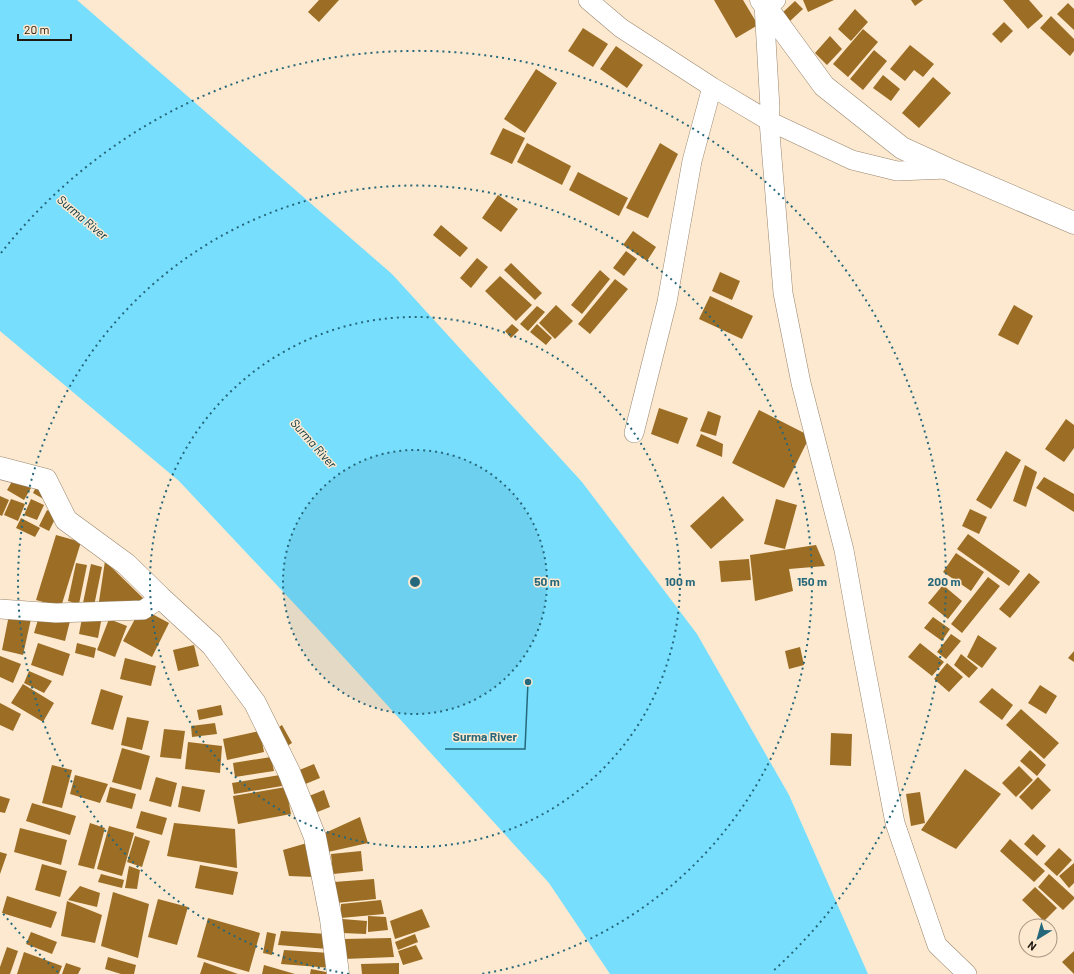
<svg xmlns="http://www.w3.org/2000/svg" width="1074" height="974" font-family="Barlow,sans-serif">
  <style>
    .water { fill: #77defe }
    .building { fill: #9c6d24 }
    .lines { fill: none; stroke-linecap: round; stroke-linejoin: round }
    .street-casing { stroke: #98866f; stroke-width: 20 }
    .secondary-casing { stroke: #98866f; stroke-width: 23 }
    .street { stroke: #fff; stroke-width: 19 }
    .secondary { stroke: #fff; stroke-width: 22 }
    .ring { fill: none; stroke: #26687b; stroke-width: 2; stroke-dasharray: 2 4 }
    .labels { text-anchor: middle; dominant-baseline: central; stroke-width: 3; stroke-linejoin: round; paint-order: stroke }
    .water-label { font-size: 12px; font-style: italic; fill: #013341; stroke: #fde9cf }
    .centre { fill: #26687b; stroke: #fde9cf; stroke-width: 2 }
    .ring-label { font-size: 12px; text-anchor: middle; font-weight: bold; fill: #26687b; stroke: #fde9cf; stroke-width: 3; stroke-linejoin: round; paint-order: stroke }
    .leader { fill: none; stroke: #26687b; stroke-width: 1.5 }
    .callout-dot { fill: #26687b; stroke: #fde9cf; stroke-width: 1.5 }
    .callout-label { font-size: 12px; text-anchor: middle; font-weight: bold; fill: #26687b; stroke: #fde9cf; stroke-width: 3; stroke-linejoin: round; paint-order: stroke }
  </style>
  <rect width="100%" height="100%" fill="#fde9cf"/>
  <path class="water" d="M0 0H77L392 274 582 482 697 634 789 795 868 974H610L549 883 318 629 179 481 0 331Z"/>
  <path class="building" d="M319 0H339L319 22 308 12Z
    M714 0H743L758 25 736 38Z
    M803 0H834L808 12Z
    M911 0H923L915 6Z
    M1003 0H1029L1043 16 1028 29Z
    M795 1 803 9 789 22 781 14Z
    M1068 3 1074 9V30L1057 14Z
    M855 9 868 22 851 41 838 29Z
    M1051 16 1074 39V51L1070 56 1040 28Z
    M1004 22 1013 31 1001 43 992 34Z
    M583 28 608 44 593 67 568 51Z
    M863 29 878 42 848 77 833 64Z
    M830 36 842 49 827 65 815 53Z
    M910 45 934 64 923 77 914 70 905 81 890 69Z
    M616 46 643 65 627 88 600 69Z
    M874 50 887 61 863 90 850 79Z
    M536 69 557 83 525 133 504 119Z
    M883 75 900 89 891 101 873 88Z
    M933 77 951 93 919 128 902 113Z
    M503 128 525 138 512 164 490 154Z
    M527 143 571 166 562 185 517 162Z
    M660 143 678 154 648 218 626 208Z
    M578 172 628 198 619 216 569 190Z
    M498 195 518 209 501 232 482 218Z
    M441 225 468 248 460 257 433 235Z
    M633 231 656 247 647 261 623 245Z
    M626 251 637 259 624 276 613 268Z
    M477 258 488 267 471 288 460 278Z
    M511 263 542 293 535 300 504 270Z
    M600 270 610 279 582 314 571 305Z
    M720 272 740 281 732 300 712 291Z
    M500 276 532 305 516 321 485 291Z
    M615 279 628 289 590 334 578 324Z
    M710 296 753 316 742 339 699 319Z
    M556 305 573 321 555 339 539 323Z
    M1014 305 1033 316 1018 345 998 335Z
    M537 306 545 312 528 331 520 324Z
    M512 324 519 330 511 338 505 331Z
    M537 324 552 338 546 345 530 332Z
    M659 408 688 418 678 444 651 434Z
    M759 410 810 436 784 488 732 463Z
    M708 411 721 416 716 436 700 431Z
    M1066 419 1074 425V448L1064 462 1045 449Z
    M701 434 723 444 722 457 696 446Z
    M1006 451 1021 460 991 509 976 500Z
    M1025 465 1037 472 1026 507 1013 501Z
    M1044 477 1074 494V512L1036 488Z
    M14 478 31 488 24 500 7 490Z
    M36 487 51 495 47 501 33 493Z
    M0 496 9 500 2 516 0 515Z
    M723 496 744 520 711 549 690 526Z
    M11 499 25 504 18 521 4 515Z
    M31 499 44 505 37 520 24 515Z
    M776 499 797 505 785 549 764 544Z
    M970 509 987 517 979 534 962 526Z
    M47 510 57 515 49 531 39 526Z
    M21 518 40 528 35 537 16 528Z
    M968 534 1020 571 1009 586 957 549Z
    M56 535 81 542 61 607 36 600Z
    M816 545 825 566 789 569 793 591 755 601 750 555Z
    M956 553 984 572 971 591 943 572Z
    M749 559 751 580 721 582 719 561Z
    M105 561 148 603 98 608Z
    M76 563 87 565 79 604 68 601Z
    M91 564 102 567 94 606 83 603Z
    M1029 573 1040 582 1010 618 999 609Z
    M988 577 1000 586 962 633 951 624Z
    M943 585 962 601 948 619 928 603Z
    M141 608 169 623 152 657 123 641Z
    M40 613 70 621 65 641 34 633Z
    M83 613 102 616 98 638 79 634Z
    M9 615 31 619 23 655 2 650Z
    M933 617 950 629 942 641 924 628Z
    M109 619 127 626 115 657 97 650Z
    M951 634 961 641 946 659 937 652Z
    M978 635 997 648 982 668 967 657Z
    M38 643 70 654 63 676 31 665Z
    M77 643 96 648 94 658 75 653Z
    M920 643 944 662 932 676 908 657Z
    M194 645 199 666 178 671 173 650Z
    M800 647 804 665 789 669 785 651Z
    M1074 651V662L1068 658Z
    M961 654 978 668 969 678 954 665Z
    M0 656 21 664 13 683 0 677Z
    M125 658 156 666 151 686 120 679Z
    M947 663 963 677 949 692 934 679Z
    M29 671 52 681 44 693 24 683Z
    M23 684 54 703 43 722 11 703Z
    M1040 685 1057 696 1046 714 1028 703Z
    M992 688 1013 705 1002 720 979 702Z
    M101 689 123 696 113 730 91 724Z
    M0 703 21 714 13 731 0 725Z
    M221 705 223 715 199 720 197 710Z
    M1021 709 1059 743 1044 759 1006 725Z
    M127 717 149 721 142 750 121 745Z
    M215 723 217 734 192 737 191 726Z
    M282 725 292 743 284 748 273 731Z
    M164 729 185 731 181 759 160 757Z
    M260 731 264 752 227 760 223 739Z
    M831 733 852 734 851 766 830 765Z
    M188 742 222 746 220 773 185 769Z
    M122 748 150 756 141 790 112 782Z
    M1030 750 1046 765 1037 776 1020 761Z
    M271 757 274 771 235 777 233 763Z
    M314 764 320 778 303 785 297 771Z
    M52 765 72 770 62 808 42 803Z
    M1019 766 1033 780 1016 797 1002 783Z
    M965 769 1001 794 956 849 921 830Z
    M75 775 108 784 100 803 70 794Z
    M280 775 282 786 234 794 232 783Z
    M156 777 177 783 171 807 149 801Z
    M1038 777 1051 790 1032 810 1019 797Z
    M182 786 205 790 200 812 178 807Z
    M110 787 136 794 132 809 106 802Z
    M286 787 291 814 238 824 233 796Z
    M324 790 330 807 315 813 309 796Z
    M920 792 925 823 911 826 906 794Z
    M0 796 10 799 5 813 0 812Z
    M32 803 76 816 70 835 26 821Z
    M141 811 167 818 162 835 136 828Z
    M360 817 368 843 328 852 325 833Z
    M90 823 105 828 94 869 78 865Z
    M174 823 235 829 237 868 167 856Z
    M109 826 134 833 122 876 97 869Z
    M20 828 67 840 61 865 14 852Z
    M1033 834 1046 846 1037 856 1024 844Z
    M135 836 150 841 142 867 127 862Z
    M1010 839 1045 871 1034 882 1000 851Z
    M307 843 314 877 289 876 283 850Z
    M1059 848 1072 860 1057 876 1044 864Z
    M361 851 363 871 333 874 331 854Z
    M0 852 7 854 0 874Z
    M1074 863V883L1069 888 1059 876Z
    M42 864 67 871 60 897 35 890Z
    M200 865 238 872 233 895 195 888Z
    M129 866 140 870 137 889 125 888Z
    M101 874 124 880 122 888 98 882Z
    M1049 874 1074 897V899L1063 910 1038 887Z
    M374 879 376 899 336 903 334 882Z
    M80 886 100 893 97 907 68 900Z
    M1035 887 1057 908 1044 921 1022 900Z
    M113 892 149 904 138 958 101 946Z
    M7 896 57 912 51 928 2 913Z
    M158 899 188 907 177 945 148 937Z
    M381 900 384 914 341 918V904Z
    M67 901 102 915 95 943 61 936Z
    M422 909 430 927 395 939 390 921Z
    M368 916 386 917 388 930 368 932Z
    M208 918 260 933 249 972 197 957Z
    M342 919 367 921 366 934 342 933Z
    M281 931 327 934 328 949 278 945Z
    M31 932 57 942 52 954 26 944Z
    M267 932 276 934 272 955 263 953Z
    M415 934 418 942 398 950 395 942Z
    M391 938 394 957 344 959 343 939Z
    M416 945 423 959 403 965 398 951Z
    M7 947 18 951 10 974H0V967Z
    M284 950 330 953 331 968 281 964Z
    M1074 951V974L1062 962Z
    M24 952 62 966 59 974H17Z
    M108 957 136 965 134 974H121L105 969Z
    M204 962 238 974H200Z
    M66 963 81 968 78 974H62Z
    M399 963V974H362L361 964Z
    M264 965 295 974H262Z
    M311 969 331 973V974H310Z"/>
  <g class="lines">
    <defs>
      <path id="street" d="M588 0 621 28 712 87 769 121 852 160 897 171 948 169
        M776 0 764 5 770 108 769 121 783 293 801 383 844 550 861 645 895 823 937 945 967 974
        M634 433 667 302 692 161 712 87
        M0 609 56 613 143 610 161 598"/>
      <path id="secondary" d="M761 0 824 86 902 148 948 169 1074 223
        M0 468 46 480 66 520 126 564 161 598 212 645 255 703 289 772 315 837 331 919 338 974"/>
    </defs>
    <use href="#street" class="street-casing"/>
    <use href="#secondary" class="secondary-casing"/>
    <use href="#street" class="street"/>
    <use href="#secondary" class="secondary"/>
  </g>
  <circle cx="415" cy="582" r="132" fill="#26687b" fill-opacity=".12"/>
  <g class="ring">
    <circle cx="415" cy="582" r="132"/>
    <circle cx="415" cy="582" r="265"/>
    <path d="M349 974A397 397 0 1 1 481 974"/>
    <path d="M58 972A529 529 0 0 1 1 911M1 253A529 529 0 1 1 772 972"/>
  </g>
  <g class="labels">
    <g class="water-label">
      <text transform="translate(83 217) rotate(40)">Surma River</text>
      <text transform="translate(314 443) rotate(48)">Surma River</text>
    </g>
  </g>
  <circle cx="415" cy="582" r="6" class="centre"/>
  <g class="ring-label">
    <text x="547" y="586">50 m</text>
    <text x="680" y="586">100 m</text>
    <text x="812" y="586">150 m</text>
    <text x="944" y="586">200 m</text>
  </g>
  <path class="leader" d="M528 682L525 749H445"/>
  <circle class="callout-dot" cx="528" cy="682" r="4"/>
  <g class="callout-label">
    <text x="485" y="741">Surma River</text>
  </g>
  <g transform="translate(1038 938) rotate(217)"><circle r="19" fill="#fde9cf" stroke="#a59683"/>
  <path d="M0-3L7 15L0 10L-7 15Z" fill="#26687b"/>
  <text y="-6" font-size="11" font-weight="bold" text-anchor="middle" fill="#201910">N</text>
  </g>
  <path d="M18 34v6h53v-6" fill="none" stroke="#201910" stroke-width="2"/>
  <text x="24" y="34" font-size="12" fill="#201910" stroke="#fde9cf" stroke-width="3" paint-order="stroke">20 m</text>
</svg>
